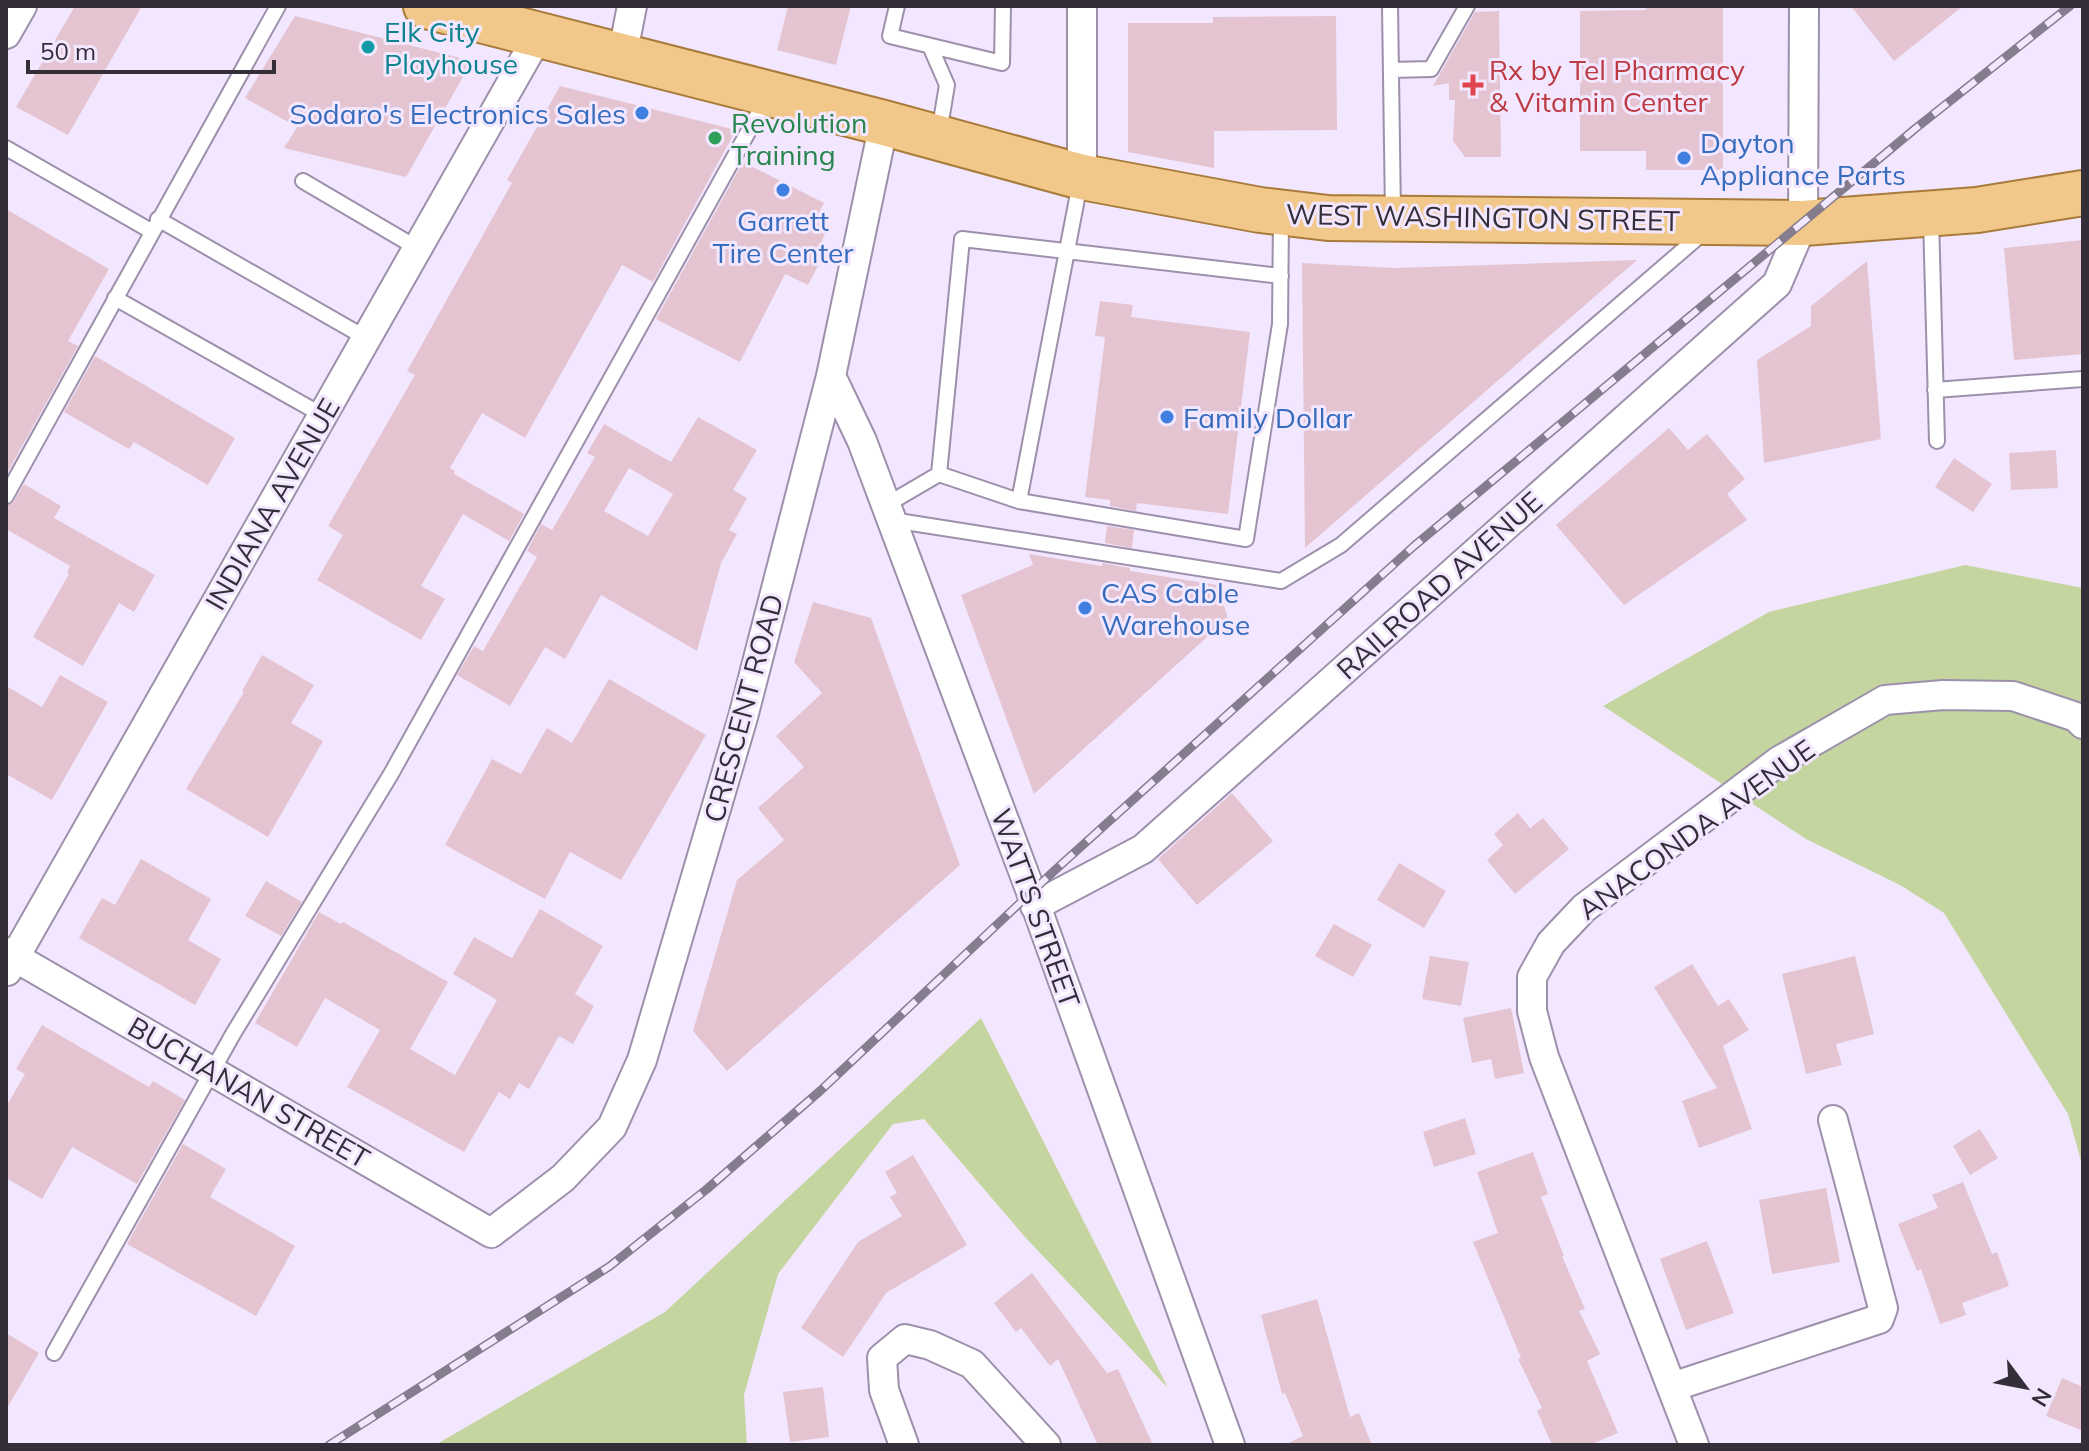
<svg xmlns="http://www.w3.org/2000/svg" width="2089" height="1451" font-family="Mulish,sans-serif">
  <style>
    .green { fill: #c5d5a0 }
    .building { fill: #e5c4d1; fill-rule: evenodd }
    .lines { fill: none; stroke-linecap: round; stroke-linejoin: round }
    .lane-casing { stroke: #9d90ab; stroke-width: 18 }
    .street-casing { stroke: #9d90ab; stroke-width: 32 }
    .primary-casing { stroke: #a87b3b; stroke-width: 48 }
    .lane { stroke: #fff; stroke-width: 14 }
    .street { stroke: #fff; stroke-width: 28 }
    .primary { stroke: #f1c88a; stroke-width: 44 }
    .rail-casing { stroke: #857d8e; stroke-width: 9 }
    .rail { stroke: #f2e7ff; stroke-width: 6; stroke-dasharray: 18; stroke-linecap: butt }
    .culture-dot { fill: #0f9aa8; stroke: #f2e7ff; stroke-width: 3 }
    .health-dot { fill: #e0444e; stroke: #f2e7ff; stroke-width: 3 }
    .shop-dot { fill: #3f7fe0; stroke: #f2e7ff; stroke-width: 3 }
    .leisure-dot { fill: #2e9e5b; stroke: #f2e7ff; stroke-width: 3 }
    .labels { text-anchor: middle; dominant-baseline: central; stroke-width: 6; stroke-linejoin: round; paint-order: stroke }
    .culture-label { font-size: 28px; fill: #0d838f; stroke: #f2e7ff; text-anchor: start }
    .health-label { font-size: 28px; fill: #be3a42; stroke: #f2e7ff; text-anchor: start }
    .shop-label { font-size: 28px; fill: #366cbe; stroke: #f2e7ff; text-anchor: start }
    .leisure-label { font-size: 28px; fill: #27864d; stroke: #f2e7ff; text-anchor: start }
    .street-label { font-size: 28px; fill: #342e39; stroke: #f2e7ff }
  </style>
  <rect width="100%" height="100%" fill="#f2e7ff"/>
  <path class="green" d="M1965 565 2083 588V1168L2068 1114 1944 913 1900 885 1806 839 1603 706 1769 612Z
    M981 1018 1168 1388 1025 1237 924 1119 893 1124 778 1274 744 1395 747 1445H435L665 1312Z"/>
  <path class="building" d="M75 6H142L68 135 16 107Z
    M788 6H851L836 65 777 50Z
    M1646 6H1723V170H1646V151H1580V11L1646 10Z
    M1851 6H1963L1894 61Z
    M1499 11 1501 157H1465L1453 141 1455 100H1449V83L1433 86 1475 12Z
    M295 16 472 61 406 177 284 148 297 127 245 98Z
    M1336 16 1337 130 1214 131V168L1128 152V23H1213V17Z
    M560 86 736 130 653 282 622 265 525 438 482 413 450 468 455 471 454 474 524 514 509 541 463 514 421 586 445 599 421 640 317 580 343 535 328 526 415 375 407 371 512 183 507 180Z
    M743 162 824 203 815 221 828 228 816 253 823 256 808 285 785 274 740 362 656 319Z
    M6 209 109 269 68 341 78 346 6 475Z
    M2083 240V354L2014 360 2004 248Z
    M1637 260 1305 548 1302 263 1394 268Z
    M1867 261 1881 439 1764 463 1757 360 1811 326V306Z
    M1100 301 1133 305 1131 317 1250 332 1228 514 1137 503 1136 511 1110 506V500L1085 497 1105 337 1095 336Z
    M95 356 235 438 208 485 134 442 129 449 64 412Z
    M698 417 757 450 733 490 747 498 729 530 737 534 721 563 697 651 601 595 565 659 545 647 510 706 457 675 474 646 483 651 537 557 527 551 541 524 552 530 595 457 587 453 604 424 671 462ZM629 468 673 494 648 536 604 511Z
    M1669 428 1688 450 1707 434 1745 479 1727 494 1747 520 1624 605 1556 525Z
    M2056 450 2058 488 2011 490 2009 453Z
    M1954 458 1992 484 1973 512 1935 487Z
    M24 484 61 506 54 518 155 575 134 612 119 603 83 666 33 637 69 574 67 573 70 566 6 529V506L14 501Z
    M1107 526 1134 530 1132 548 1105 543Z
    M1029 554 1102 566V563L1130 568V571L1217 585 1228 618 1034 794 961 595 1033 565Z
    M813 602 871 618 960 865 727 1071 693 1031 737 880 784 840 758 808 804 767 776 736 822 693 794 662Z
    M262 655 314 685 291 723 323 741 268 837 186 789 244 692 242 691Z
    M60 675 108 702 52 800 6 774V686L42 707Z
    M609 679 706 735 621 880 570 852 545 899 445 845 492 759 521 774 547 728 572 743Z
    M1232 793 1273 841 1197 905 1158 859Z
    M1518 813 1530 828 1543 818 1569 849 1515 894 1487 860 1503 845 1494 834Z
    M141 859 211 899 188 940 221 959 195 1005 79 938 102 898 115 905Z
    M1399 863 1446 891 1424 928 1377 900Z
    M266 881 302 902 281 936 245 916Z
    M540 909 603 946 575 994 594 1006 573 1044 559 1036 529 1089 519 1083 510 1099 499 1092 464 1152 347 1087 380 1030 325 998 297 1047 255 1023 319 912 341 924 343 922 448 982 410 1049 455 1075 497 1000 453 974 474 937 512 958Z
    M1334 924 1372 945 1353 977 1315 956Z
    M1430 956 1469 962 1461 1006 1422 999Z
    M1855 956 1874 1034 1836 1044 1842 1065 1806 1074 1782 974Z
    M1692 964 1718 1006 1729 999 1749 1030 1723 1046 1752 1129 1699 1148 1682 1101 1717 1088 1654 987Z
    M1511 1008 1524 1073 1495 1079 1491 1059 1472 1063 1463 1018Z
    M42 1025 149 1087 153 1081 185 1100 137 1184 72 1147 42 1199 6 1178V1107L25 1074 16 1069Z
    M1465 1118 1476 1154 1434 1167 1423 1132Z
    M1980 1129 1998 1158 1970 1175 1953 1146Z
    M183 1144 226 1169 210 1197 295 1246 256 1316 127 1244Z
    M1533 1152 1548 1194 1541 1197 1564 1256H1562L1585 1309 1579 1311 1600 1354 1587 1361 1618 1433 1589 1445H1552L1537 1411 1542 1408 1518 1359 1521 1358 1473 1242 1498 1233 1477 1172Z
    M913 1155 967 1245 886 1293 843 1357 801 1328 858 1242 902 1216 890 1197 897 1193 885 1172Z
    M1963 1182 1992 1254 1997 1252 2009 1286 1962 1303 1966 1315 1940 1324 1921 1269 1917 1271 1898 1224 1938 1208 1932 1195Z
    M1826 1188 1840 1262 1772 1274 1759 1200Z
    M1707 1241 1734 1313 1686 1330 1660 1259Z
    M1032 1273 1107 1373 1118 1369 1153 1445H1098L1058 1359 1050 1366 1021 1328 1016 1332 994 1303Z
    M1317 1299 1350 1417 1359 1413 1372 1445H1284L1303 1436 1285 1393 1282 1394 1261 1315Z
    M6 1333 39 1353 6 1410Z
    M2062 1378 2083 1387V1431L2046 1416Z
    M823 1387 829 1437 790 1442 783 1392Z"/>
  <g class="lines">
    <defs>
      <path id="lane" d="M897 6 890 36 1002 63 1003 6
        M1390 6 1393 214
        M930 46 947 85 939 133
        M1391 70 1431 69 1467 6
        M6 148 151 231
        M303 181 417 248
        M1931 218 1937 441
        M158 219 366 338
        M1281 276 962 239 939 474 1019 501 1246 539 1280 324 1281 217
        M115 298 322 415
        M1935 390 2083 379
        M6 496 278 6
        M1019 501 1080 183
        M886 505 939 474
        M892 520 1281 581 1341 545 1704 232
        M54 1353 233 1034 391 774 767 98"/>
      <path id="street" d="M6 34 22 6
        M622 57 632 6
        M1082 177V6
        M831 376 862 441 1031 892 1230 1445
        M1035 906 1143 849 1777 284 1803 223 1804 6
        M6 952 491 1233 563 1178 612 1127 642 1060 743 717 831 376 884 123
        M7 971 538 36
        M1672 1387 1879 1319 1883 1308 1833 1120
        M904 1445 884 1390 882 1358 905 1339 930 1345 972 1364 1046 1445
        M1694 1445 1544 1057 1532 1011V977L1551 943 1584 908 1779 761 1885 700 1943 695 2013 696 2076 717 2083 724"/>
      <path id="primary" d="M426 6 884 123 1082 177 1260 210 1328 218 1803 223 1977 210 2083 193"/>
    </defs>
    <use href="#lane" class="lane-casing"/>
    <use href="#street" class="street-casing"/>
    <use href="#primary" class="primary-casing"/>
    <use href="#lane" class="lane"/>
    <use href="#street" class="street"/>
    <use href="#primary" class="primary"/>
    <defs>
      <path id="rail" d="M329 1445 610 1266 707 1189 820 1091 1054 871 1414 546 1916 128 2070 6"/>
    </defs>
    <use href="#rail" class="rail-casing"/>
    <use href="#rail" class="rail"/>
  </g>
  <circle class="culture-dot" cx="368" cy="47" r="8"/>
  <path class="health-dot" d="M1469 73h8v8h8v8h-8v8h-8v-8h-8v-8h8z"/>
  <g class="shop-dot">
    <circle cx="642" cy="113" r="8"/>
    <circle cx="1684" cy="158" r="8"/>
    <circle cx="783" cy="190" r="8"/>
    <circle cx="1167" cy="417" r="8"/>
    <circle cx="1085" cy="608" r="8"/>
  </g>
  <circle class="leisure-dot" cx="715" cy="138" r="8"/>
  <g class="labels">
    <g class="culture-label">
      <text x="384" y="31">Elk City<tspan x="384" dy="32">Playhouse</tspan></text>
    </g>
    <g class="health-label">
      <text x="1489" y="69">Rx by Tel Pharmacy<tspan x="1489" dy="32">&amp; Vitamin Center</tspan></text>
    </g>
    <g class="shop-label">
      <text x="626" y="113" text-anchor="end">Sodaro's Electronics Sales</text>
      <text x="1700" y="142">Dayton<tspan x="1700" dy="32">Appliance Parts</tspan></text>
      <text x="783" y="220" text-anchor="middle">Garrett<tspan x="783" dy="32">Tire Center</tspan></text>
      <text x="1183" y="417">Family Dollar</text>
      <text x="1101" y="592">CAS Cable<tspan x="1101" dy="32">Warehouse</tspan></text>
    </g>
    <g class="leisure-label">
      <text x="731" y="122">Revolution<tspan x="731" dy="32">Training</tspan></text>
    </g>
    <g class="street-label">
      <text transform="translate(1483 217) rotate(1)">WEST WASHINGTON STREET</text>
      <text transform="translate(272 504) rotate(-60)">INDIANA AVENUE</text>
      <text transform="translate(1439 585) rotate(-42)">RAILROAD AVENUE</text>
      <text transform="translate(743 708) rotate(-75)">CRESCENT ROAD</text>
      <text transform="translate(1696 829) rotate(-36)">ANACONDA AVENUE</text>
      <text transform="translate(1036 908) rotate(70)">WATTS STREET</text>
      <text transform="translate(249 1092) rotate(30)">BUCHANAN STREET</text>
    </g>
  </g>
  <rect width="2089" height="1451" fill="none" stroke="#342e39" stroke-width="16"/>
  <g transform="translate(2025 1387) rotate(122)" stroke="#f2e7ff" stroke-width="6" paint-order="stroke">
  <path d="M0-6L14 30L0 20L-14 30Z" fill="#342e39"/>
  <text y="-12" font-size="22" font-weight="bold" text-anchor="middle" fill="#342e39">N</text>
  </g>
  <path d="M28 60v12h246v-12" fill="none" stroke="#342e39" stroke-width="4"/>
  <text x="40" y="60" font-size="24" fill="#342e39" stroke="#f2e7ff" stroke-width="6" paint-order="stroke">50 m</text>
</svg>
